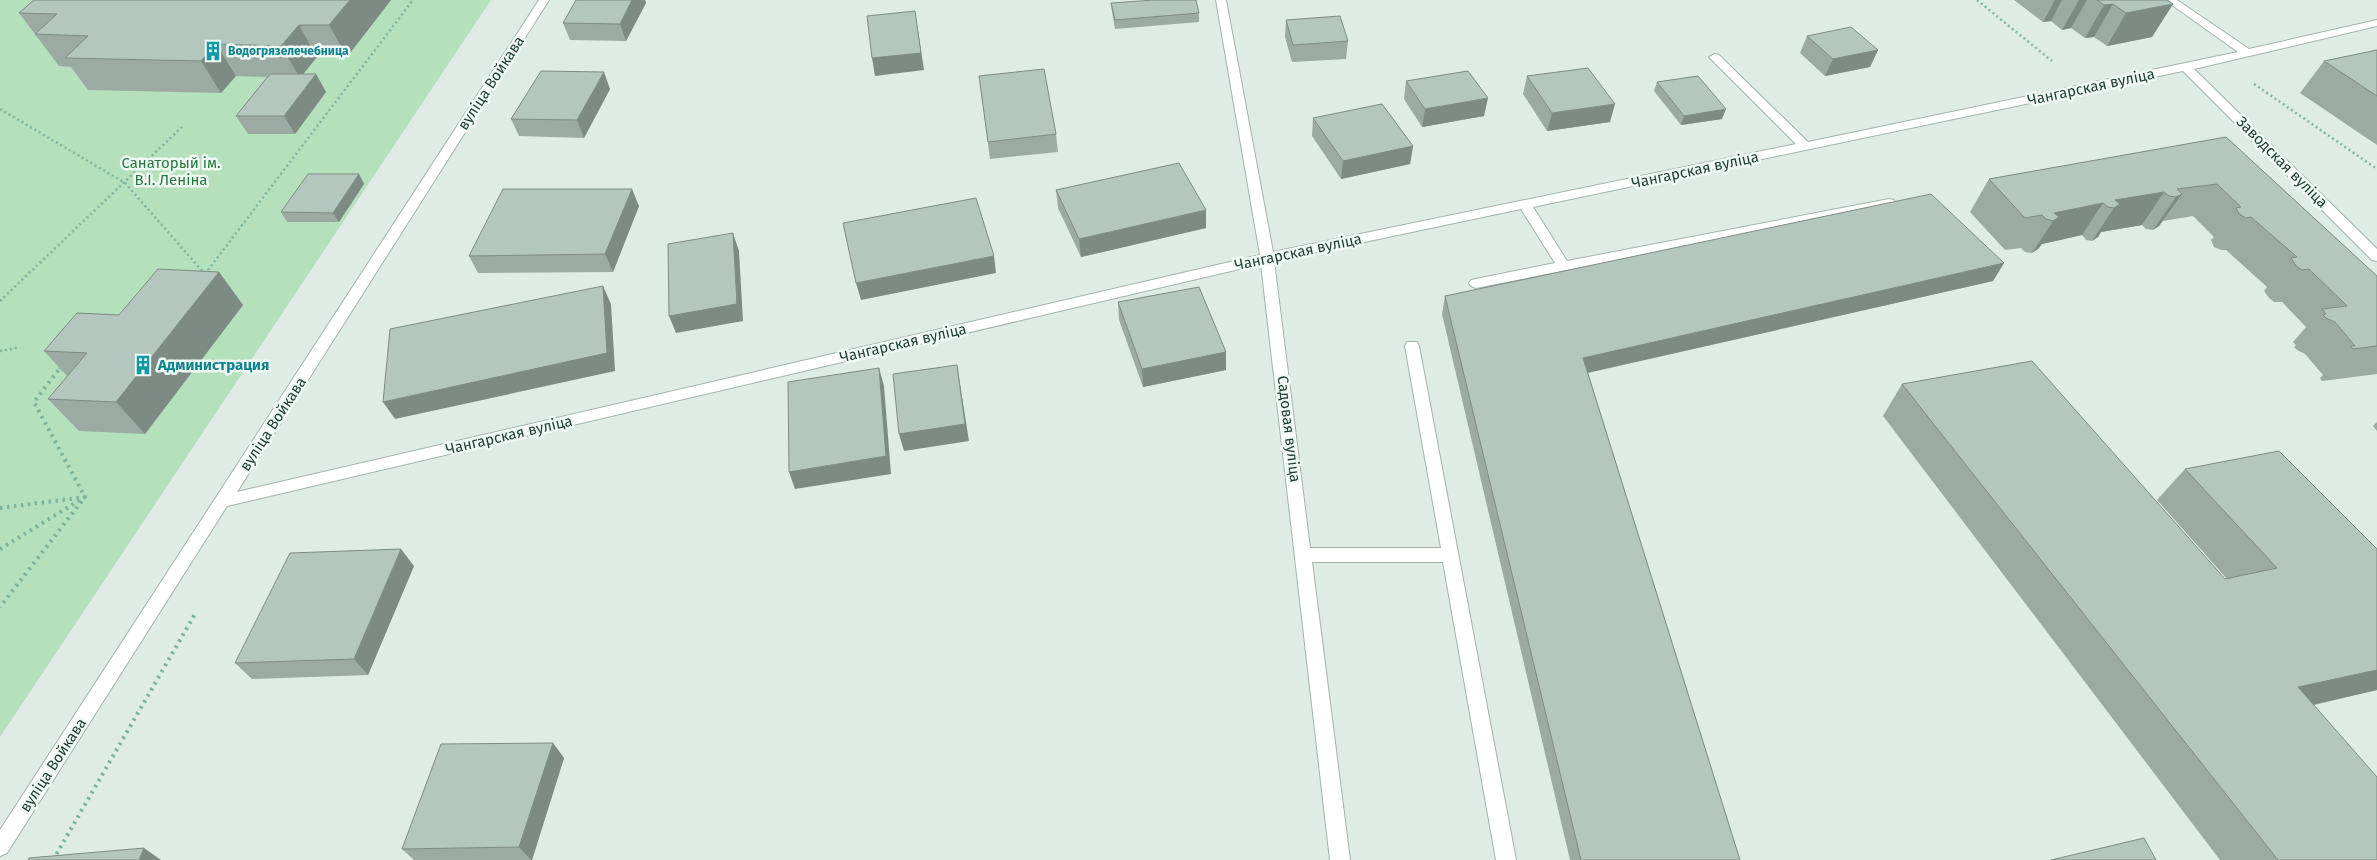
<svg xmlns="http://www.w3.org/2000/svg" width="2377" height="860" font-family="'Fira Sans',sans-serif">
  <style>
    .green { fill: #b5e0bc }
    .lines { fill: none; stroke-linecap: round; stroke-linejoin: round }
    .minor-casing { stroke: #a1b4ac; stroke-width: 2 }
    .path-far1 { stroke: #7cb49d; stroke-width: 2.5; stroke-dasharray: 2 3; stroke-linecap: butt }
    .path { stroke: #7cb49d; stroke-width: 4; stroke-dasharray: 2.5 4.5; stroke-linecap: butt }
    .minor { fill: #fff; fill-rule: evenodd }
    .wall { fill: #9baba3 }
    .shaded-wall { fill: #7e8b85 }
    .building { fill: #b4c7be; stroke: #7e8b85 }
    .labels { text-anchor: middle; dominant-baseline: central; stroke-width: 5; stroke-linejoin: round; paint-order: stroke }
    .far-culture-label { font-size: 12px; font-weight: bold; fill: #0d838f; stroke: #f0f8f3; text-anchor: start }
    .street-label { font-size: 15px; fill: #1e3e32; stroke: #f0f8f3 }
    .park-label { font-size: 15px; fill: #247a3c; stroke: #f0f8f3 }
    .culture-label { font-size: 15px; font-weight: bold; fill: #0d838f; stroke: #f0f8f3; text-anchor: start }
  </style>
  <rect width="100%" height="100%" fill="#dfece5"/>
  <path class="green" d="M0 0H491L0 737Z"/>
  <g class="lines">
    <defs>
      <path id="minor" d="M539 0H549L237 492 1260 255 1216 0H1226L1273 252 1796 144 1709 57 1715 54 1719 55 1808 142 2238 52 2165 0H2177L2249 49 2377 20V26L2194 69 2377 249V261L2372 260 2183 71 1533 207 1567 261 1889 199 1894 200 1895 203 1889 207 1476 288 1471 286 1469 283 1471 280 1555 263 1521 209 1274 261 1310 548H1441L1405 346 1407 342H1417L1419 346 1516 860H1496L1443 562H1312L1350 860H1330L1261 264 227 506 7 853 0 856V830Z"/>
    </defs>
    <use href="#minor" class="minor-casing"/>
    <path class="path-far1" d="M1977 0 2052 61
      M2254 84 2377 169
      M0 109 125 183 204 273
      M205 274 413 0
      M0 301 184 125
      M0 351 17 348
      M59 369 62 365"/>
    <path class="path" d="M0 508 85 497 0 607
      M0 549 85 497 34 402 60 368
      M53 860 195 614"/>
    <use href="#minor" class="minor"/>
  </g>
  <path class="wall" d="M391 0 347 57H317L303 74H316L326 92 295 134H248L236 116 267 77 236 76 221 93 88 90 71 67 59 66 19 13Z
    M576 0H645L646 3 626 41 570 40 563 23Z
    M2014 0H2167L2173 4 2152 37 2107 46 2094 37 2085 38 2071 28 2062 30 2051 21 2043 22Z
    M1111 3 1199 13V22L1115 29 1112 12Z
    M1286 20 1348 41 1346 59 1292 62 1285 37Z
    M1807 36 1878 50 1870 67 1825 76 1800 53Z
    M2377 50V145L2300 93 2324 61Z
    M979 76 1056 134 1058 152 990 159Z
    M1527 76 1610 122 1547 131 1523 94Z
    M1406 81 1484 116 1422 127 1404 99Z
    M1657 82 1722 119 1681 125 1654 91Z
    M610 89 584 138 519 136 511 119Z
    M1313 118 1413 146 1410 164 1341 179 1312 136Z
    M2226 137 2377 276V374L2322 381 2320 378 2323 375 2305 354 2297 350 2294 347 2296 345 2293 342 2306 327 2282 302H2274L2269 298 2264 291 2267 287 2226 250H2221L2214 247 2211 240 2214 237 2193 216 2163 221 2159 226 2153 230 2146 229 2142 225 2101 232 2098 237 2092 241 2086 240 2082 235 2042 244 2038 249 2032 253 2025 252 2021 248 2005 250 1970 212 1989 179Z
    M359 174 364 184 339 222H287L281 212Z
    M1056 190 1206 228 1081 257 1058 208Z
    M639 206 613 272 478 273 469 256Z
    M2004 263 1993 281 1588 373 1740 860H1570L1442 314 1445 296Z
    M219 272 243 305 145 434 79 431 48 399 67 376 44 351 119 315Z
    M1118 302 1226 352V370L1143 387 1119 320Z
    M1902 384 2225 579H2227L2157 500 2185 469 2377 549V690L2314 705 2377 860H2220L1883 416Z
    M2377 422V431L2373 426Z
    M414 566 368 675 252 679 235 663Z
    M553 743 564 758 532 860H414L402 849Z"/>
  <path class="shaded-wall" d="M350 0H391L347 57 329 25Z
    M632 0H645L646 3 626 41 620 24Z
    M2055 0H2062L2051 21 2043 22Z
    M2079 0H2087L2071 28 2062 30Z
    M2113 4 2094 37 2085 38 2104 5Z
    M2173 4 2152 37 2107 46 2126 13Z
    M915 11 924 70 875 76 872 58Z
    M299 25 317 57 300 78 281 46Z
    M216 44 236 76 221 93 201 61Z
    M1878 50 1870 67 1825 76 1833 59Z
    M604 72 610 89 584 138 577 120Z
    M316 74 326 92 295 134 284 116Z
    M1488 98 1484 116 1422 127 1425 109Z
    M1615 104 1610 122 1547 131 1552 113Z
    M1726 109 1722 119 1681 125 1684 116Z
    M1413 146 1410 164 1341 179 1343 161Z
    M359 174 364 184 339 222 333 213Z
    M632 189 639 206 613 272 605 254Z
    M2164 192 2142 225 2101 232 2098 237 2092 241 2114 208 2115 200Z
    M2182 194 2159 226 2153 230 2176 197Z
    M2103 203 2082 235 2042 244 2038 249 2032 253 2053 221 2054 213Z
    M1206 210V228L1081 257 1079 239Z
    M733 233 739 251 743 321 676 333 669 316Z
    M994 256 996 273 861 300 856 283Z
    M2004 263 1993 281 1577 375 1583 358Z
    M219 272 243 305 145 434 116 402Z
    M603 286 611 304 615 371 395 419 383 402Z
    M1226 352V370L1143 387 1142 369Z
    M957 365 969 441 904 451 899 434Z
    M879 368 884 386 891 474 795 489 789 472Z
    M401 549 414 566 368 675 354 659Z
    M2377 670V690L2263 716 2298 687Z
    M553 743 564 758 532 860H531L519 847Z
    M144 848 161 860H139Z"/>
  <path class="building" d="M34 0H350L329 25H299L281 46 216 44 201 61 65 58 88 36 35 34 57 14 19 13Z
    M576 0H632L620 24 563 23Z
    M1154 0H1196L1199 13 1115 20 1111 3Z
    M2097 0H2167L2173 4 2126 13 2113 4 2104 5Z
    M915 11 921 53 872 58 867 16Z
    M1340 16 1348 41 1293 45 1286 20Z
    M1851 27 1878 50 1833 59 1807 36Z
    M2377 50V96L2324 61Z
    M1588 68 1615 104 1552 113 1527 76Z
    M1044 69 1056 134 988 142 979 76Z
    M541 71 604 72 577 120 511 119Z
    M1468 71 1488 98 1425 109 1406 81Z
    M270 74H316L284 116H236Z
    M1698 76 1726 109 1684 116 1657 82Z
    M1382 104 1413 146 1343 161 1313 118Z
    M2226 137 2377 276V346L2353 349 2350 346H2355L2335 322 2326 318 2323 315 2326 314 2322 309 2347 306 2309 269 2302 270 2296 266 2291 258 2297 257 2251 217 2246 218 2239 214 2236 208 2241 207 2217 184 2177 189 2182 194 2176 197 2169 196 2164 192 2115 200 2120 204 2114 208 2108 207 2103 203 2054 213 2059 217 2053 221 2046 219 2042 215 2025 218 1989 179Z
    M1179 163 1206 210 1079 239 1056 190Z
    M308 174H359L333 213 281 212Z
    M503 189H632L605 254 469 256Z
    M1931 194 2004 263 1583 358 1740 860H1581L1445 296Z
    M976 198 994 256 856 283 843 223Z
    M733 233 737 304 669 316 668 244Z
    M158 269 219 272 116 402 48 399 87 353 44 351 77 313 119 315Z
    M603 286 607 353 383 402 390 329Z
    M1199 287 1226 352 1142 369 1118 302Z
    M2032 361 2225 579 2277 568 2185 469 2279 451 2377 549V670L2298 687 2377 777V860H2278L1902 384Z
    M957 365 965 424 899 434 893 374Z
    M879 368 886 456 789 472 788 382Z
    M401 549 354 659 235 663 290 553Z
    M553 743 519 847 402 849 441 744Z
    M2144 838 2156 860H2051Z
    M144 848 139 860H28L29 858Z"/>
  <defs>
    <symbol id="building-bare" viewBox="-9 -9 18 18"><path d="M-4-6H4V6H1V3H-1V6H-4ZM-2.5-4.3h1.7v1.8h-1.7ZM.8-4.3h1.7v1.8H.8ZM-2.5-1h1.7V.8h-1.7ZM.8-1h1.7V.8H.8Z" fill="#0f9aa8" stroke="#f0f8f3" stroke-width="2.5" paint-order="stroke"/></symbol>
  </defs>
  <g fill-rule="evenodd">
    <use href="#building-bare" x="199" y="37" width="28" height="28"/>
    <use href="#building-bare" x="129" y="351" width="28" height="28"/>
  </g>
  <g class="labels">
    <g class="far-culture-label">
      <text x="228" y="51">Водогрязелечебница</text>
    </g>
    <g class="street-label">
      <text transform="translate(491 83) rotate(-57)">вуліца Войкава</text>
      <text transform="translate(2091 87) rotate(-12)">Чангарская вуліца</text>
      <text transform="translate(2282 162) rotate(45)">Заводская вуліца</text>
      <text transform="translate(1695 170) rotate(-12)">Чангарская вуліца</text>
      <text transform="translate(1298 252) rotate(-12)">Чангарская вуліца</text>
      <text transform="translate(903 343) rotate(-13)">Чангарская вуліца</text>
      <text transform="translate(273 424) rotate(-57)">вуліца Войкава</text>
      <text transform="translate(1289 429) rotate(83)">Садовая вуліца</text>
      <text transform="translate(509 435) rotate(-13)">Чангарская вуліца</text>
      <text transform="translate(53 765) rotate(-57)">вуліца Войкава</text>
    </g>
    <g class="park-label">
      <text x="171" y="163">Санаторый ім.<tspan x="171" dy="17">В.І. Леніна</tspan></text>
    </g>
    <g class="culture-label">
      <text x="158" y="365">Администрация</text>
    </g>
  </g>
</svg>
